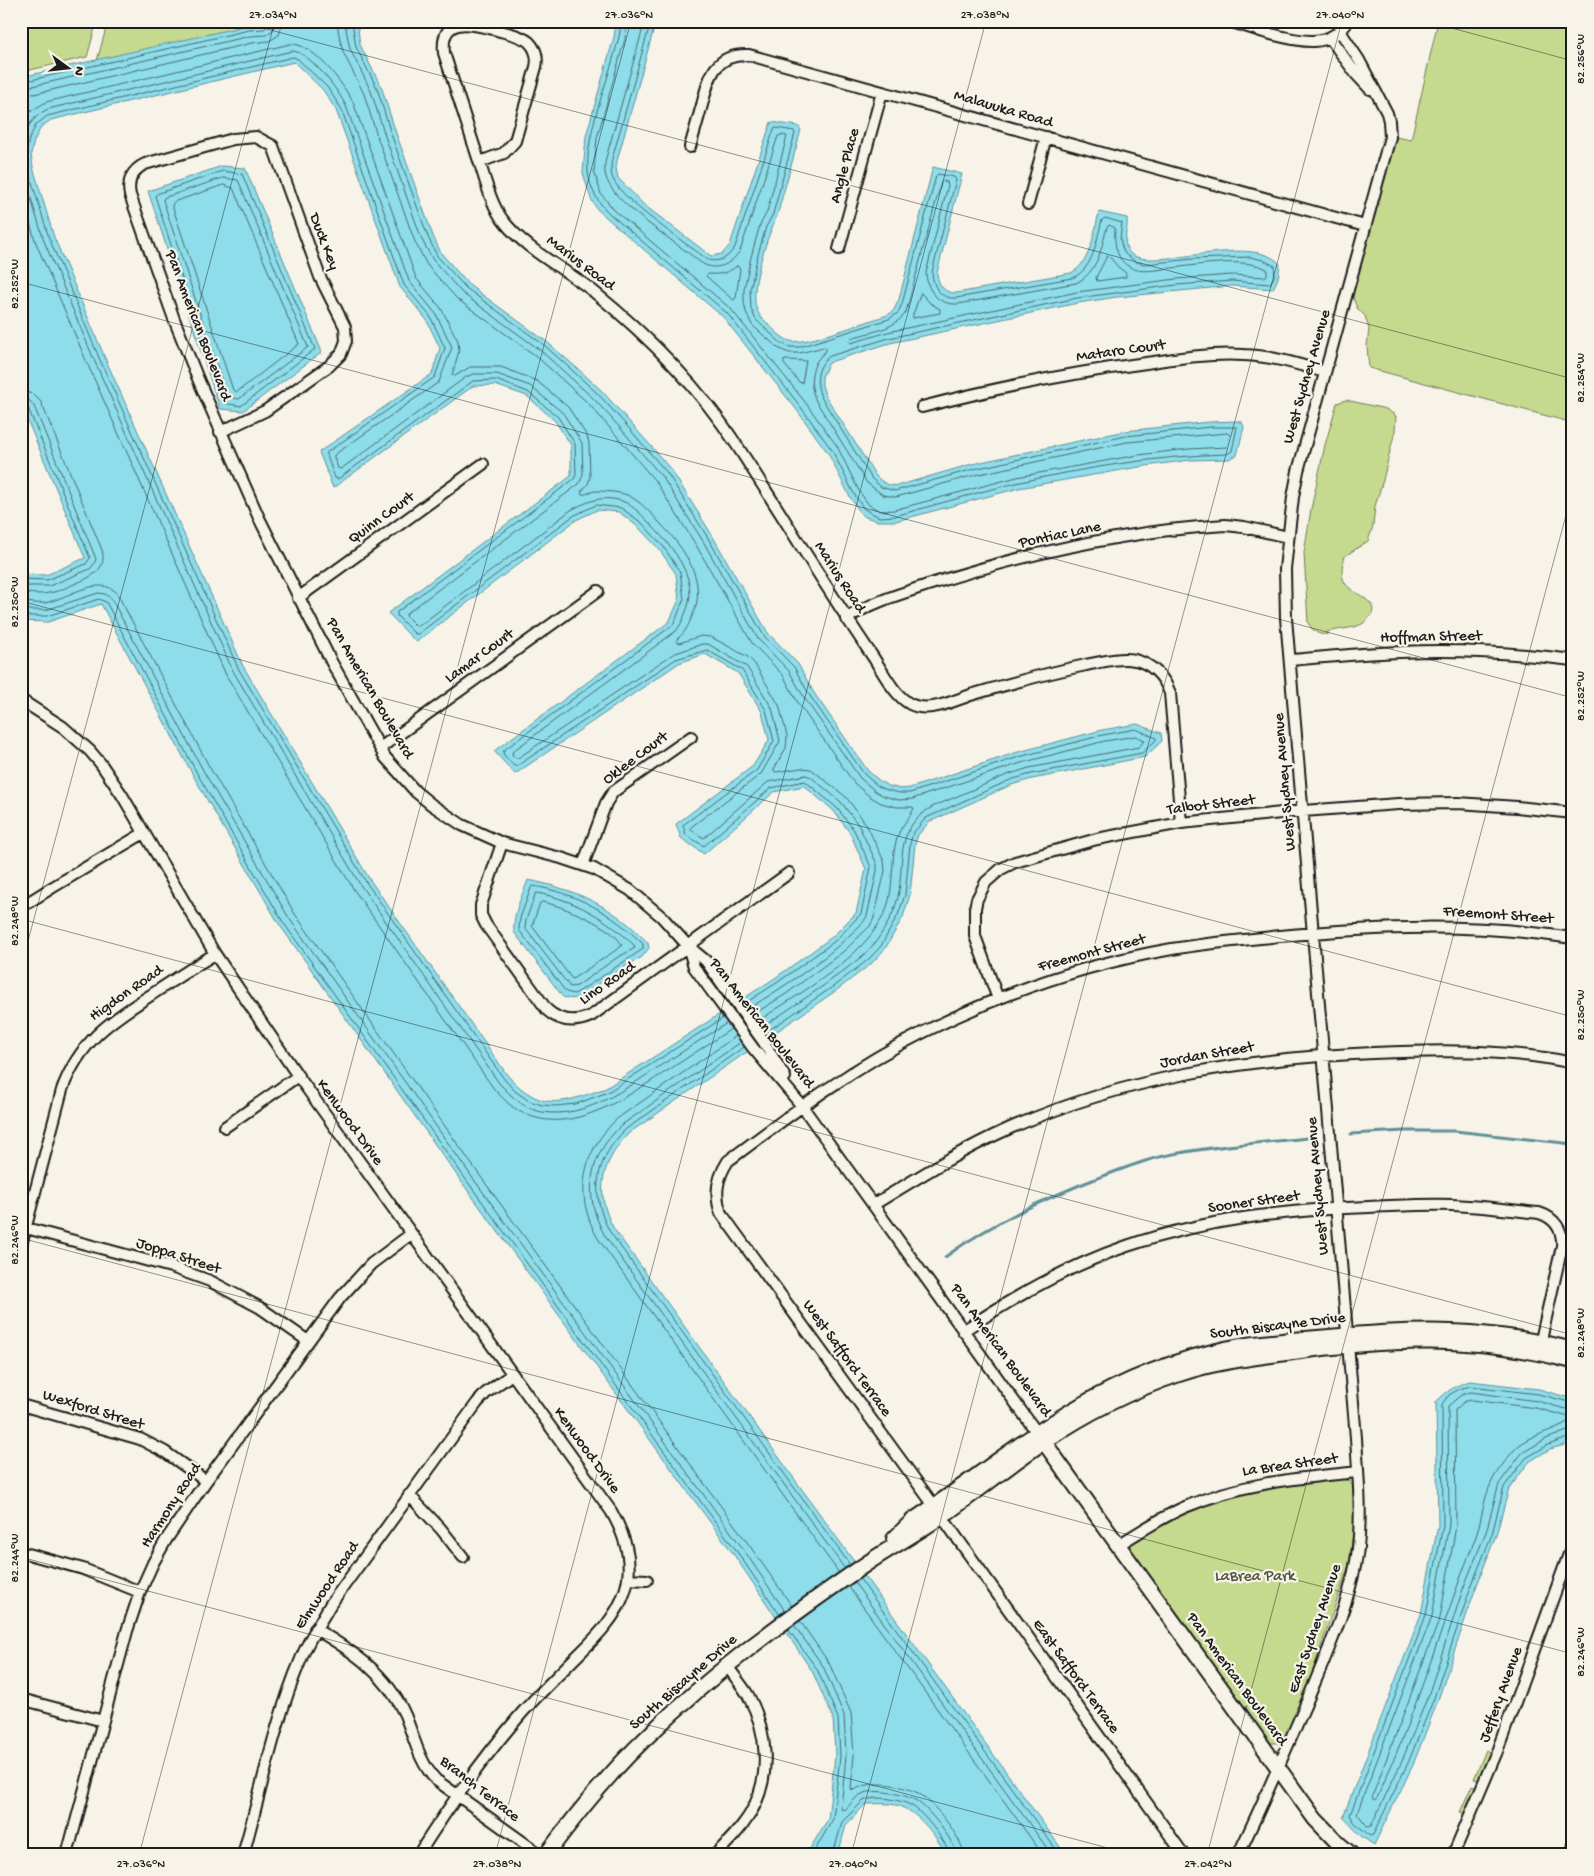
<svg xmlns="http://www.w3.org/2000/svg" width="1594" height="1876" font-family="'Gochi Hand',sans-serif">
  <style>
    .green { fill: #c5da8f; stroke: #707b56 }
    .water { fill: #8dddea; stroke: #609098; fill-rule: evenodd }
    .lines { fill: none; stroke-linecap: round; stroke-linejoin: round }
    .shore { stroke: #49696e; stroke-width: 1 }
    .stream { stroke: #609098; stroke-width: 3 }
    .minor-casing { stroke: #1c1c1c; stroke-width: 14 }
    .tertiary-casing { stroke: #1c1c1c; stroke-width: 18 }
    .minor { stroke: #f7f3e8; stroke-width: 10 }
    .tertiary { stroke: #f7f3e8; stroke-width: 14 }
    .ticks { fill: none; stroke: #1c1c1c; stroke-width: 1; stroke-opacity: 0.45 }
    .labels { text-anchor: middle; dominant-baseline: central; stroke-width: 4.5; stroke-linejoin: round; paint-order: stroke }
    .street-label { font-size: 16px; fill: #1c1c1c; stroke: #f7f3e8 }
    .park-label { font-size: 16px; fill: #4f553e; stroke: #f7f3e8 }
    .neatline { fill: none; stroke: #1c1c1c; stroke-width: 2 }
    .ticks-label { font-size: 12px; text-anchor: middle; fill: #1c1c1c }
  </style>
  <rect width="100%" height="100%" fill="#f7f3e8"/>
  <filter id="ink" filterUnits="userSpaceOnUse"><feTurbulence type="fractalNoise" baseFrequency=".02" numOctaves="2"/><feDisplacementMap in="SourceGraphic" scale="10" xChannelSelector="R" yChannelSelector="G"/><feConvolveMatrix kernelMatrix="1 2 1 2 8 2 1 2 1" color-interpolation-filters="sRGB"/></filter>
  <g filter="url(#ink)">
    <path class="green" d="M21 21H97L87 57 30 70 21 67Z
      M108 21H308L287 28 239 24C231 35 221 36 209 34L195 45 94 72Z
      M1438 21H1567L1573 29V423L1369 368 1367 346 1369 329 1365 316 1357 308 1352 295 1396 137 1411 140Z
      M1346 400 1386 409 1396 416 1395 431 1383 480 1375 506 1373 526 1368 541 1345 556C1343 564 1340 575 1345 583 1352 595 1385 601 1368 619 1367 619 1363 624 1362 624 1352 629 1338 629 1327 632L1328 634C1318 636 1313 631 1308 623L1304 553 1311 509 1325 445 1337 403Z
      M1342 1479 1349 1481 1354 1487V1524L1349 1565 1311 1676 1287 1736 1280 1743H1269L1129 1550V1546L1133 1541C1175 1517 1217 1497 1265 1487 1290 1482 1316 1481 1342 1479Z
      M1486 1750 1491 1753V1756L1481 1779 1479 1780 1474 1779Z
      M1472 1785 1477 1787 1467 1814 1460 1812Z"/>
    <path class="water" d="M294 21H357L360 45 381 86 396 133 433 236 441 253 469 285 547 342 577 368 602 391 651 446 672 471 712 535 768 633 798 664 814 693 868 771 881 782 889 786 900 789 910 788 1018 752 1102 730 1137 724 1161 733 1162 741 1145 757 1032 779 1011 785 929 822 918 835 915 844 910 895 903 917 885 949 872 963 837 990 629 1133C601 1163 594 1192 614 1229L1066 1855H947C934 1834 916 1807 890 1804 882 1803 874 1804 866 1804L846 1825 838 1855H806L828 1819 835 1755 833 1718 812 1671 732 1552 463 1184 279 924 194 777 101 604 48 622 21 621V574L46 575 85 558 21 405V72L30 75 249 25ZM294 62 323 90 336 110 400 287 426 319 440 348 432 374 319 452 333 488 473 386 495 385 527 396 555 421 571 445V476L388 613 416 642 576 520 597 510 619 512 638 527 659 549 676 574 679 600 669 622 494 751 515 774 679 663 705 654 738 673 762 712 769 740 753 766 676 824 681 838 704 854 774 792 804 786 833 810 850 833 866 869 856 913 832 937 775 978 606 1088C562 1103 543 1113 508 1076L370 880 243 666 105 358 54 237 33 167 31 154 34 141 41 127 51 120Z
      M616 21H656L617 161 616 168 618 178 644 205 711 256 722 254 730 245 771 122 798 126 801 130 777 216C768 235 753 279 755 300 755 307 758 312 761 318L763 319C771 326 780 338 790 341 805 346 869 320 888 315L894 310 899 299 933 167 962 174 937 273C938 284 943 293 956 293L1071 273C1091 263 1094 232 1099 212L1127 218C1129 229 1121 241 1129 252 1147 275 1251 231 1280 264L1278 278 1273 289 1232 286 1117 297 1078 303 890 343 833 361 828 364 822 377V385L825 395 876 476C883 483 889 487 900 485L972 464 1125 431 1209 422 1237 421 1242 422 1244 427 1237 455 1229 459 1190 460 1139 467 1019 488 896 521H878L865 517 860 512 850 497 828 453 796 409 723 317 608 219 597 209 591 199 583 173 586 136 614 37Z
      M222 166 245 168 322 352 243 411 220 409 148 191Z
      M528 880C575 889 615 907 648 943L649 948 642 957 621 969 583 995C575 999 571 1000 563 997L514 932C512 915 522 896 528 880Z
      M1470 1381 1539 1389 1573 1399V1439L1565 1445 1550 1449 1529 1462 1509 1489 1496 1535 1474 1593 1438 1700 1413 1765 1374 1845 1362 1837 1343 1817 1421 1614 1438 1525 1436 1402C1447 1391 1455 1385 1470 1381Z"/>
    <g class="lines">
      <path class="shore" d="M338 21V30L343 52 364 94 378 139 415 242 427 265 457 299 536 356 589 404 616 435 656 482 696 545 752 643 783 675 798 703 854 783 869 796 881 803 897 807H912L914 808C910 818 901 825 897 838 890 861 895 886 886 910 865 959 800 992 757 1022
        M346 21V29L350 49 371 91 385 136 422 240 433 260 462 293 540 350 594 399 622 430 663 478 703 541 758 639 789 671 805 699 860 778 875 791 884 796 899 800 912 799 1021 763 1105 741 1135 736 1145 740 1139 747 1029 768 1007 775 932 807C896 828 904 856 899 891 897 908 887 926 877 940 869 952 857 960 846 969 819 990 790 1008 761 1028
        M352 21 356 47 377 88 391 134 428 237 437 256 466 288 544 345 574 372 599 395 627 426 668 474 708 538 764 636 794 667 810 696 864 774 878 786 887 790 900 793H910L1019 757 1103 735 1136 729 1156 738V740L1142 753 1031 774 1010 780 926 818 913 833 910 844 905 895 898 915 881 946 869 959 834 986 765 1033
        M621 21C621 34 616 47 613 59 604 90 585 140 588 172 590 190 599 204 611 215L727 313 800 406 832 450 854 494 864 509 879 517 895 516C935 505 975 493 1016 483 1085 468 1156 456 1227 454L1232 451 1237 427H1210L1126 436 974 469 895 491 881 487 872 479 821 397C815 382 816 366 830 356L889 338 1077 298 1176 285 1232 281 1270 284 1274 277 1275 266 1263 260 1250 257 1193 259 1145 264 1136 262 1125 254 1122 247 1120 239 1122 223 1105 218 1102 220C1096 241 1094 269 1072 278L956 298C940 299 933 287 932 272L956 180 954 177 938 174 936 176 902 304 898 313 889 319 799 347H790L781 343 756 320 751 309 750 290 757 258 766 227 773 214 795 133 794 131 777 128 774 129 735 247C729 257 720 263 708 260 686 243 623 202 613 179 610 172 611 166 612 159L651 21
        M627 21 625 39 597 138 594 171 601 194 615 211 731 309 805 402 837 446 859 491 869 505 880 511 894 510 1017 477 1138 455 1189 449 1227 447 1230 435 1227 433 1127 442 975 475 896 497 883 495 867 483 816 401C808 382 810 364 826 351V348L824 347 800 353H789L778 348 752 325 746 312 744 302V289L751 257 760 225 767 212 787 136 781 135 778 136 740 251C733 261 722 270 708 266 700 264 691 254 683 249 662 233 621 206 609 184 604 175 604 167 606 158L645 21
        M21 77 31 80 249 30 264 29 268 26 269 21
        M21 84 33 86 250 36 266 35 273 30 275 21
        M21 92 34 94 252 43 269 41 279 35 283 21
        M21 124 28 113 46 102 290 44C313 42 343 84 353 102L416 278 441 308 458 341 459 351 452 375 455 376 470 367H501L537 381 568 407 587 436 589 443 590 477 588 484 581 492 582 494C587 495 591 491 596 491 605 491 619 492 627 495 639 500 651 513 659 522 684 548 709 581 692 617 688 626 685 633 677 639V642L679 643 701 636 711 637 748 657 754 663 779 705 787 736 786 748 774 769V771L776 772 801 768 811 769 846 797 866 824 884 861 885 871 874 918 870 926 844 951 786 994 752 1015
        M21 146C24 130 33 116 48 109L292 51C309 51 339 91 346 106L409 281 436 314 452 347 439 382 334 455V458L338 468 341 469 466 377 473 374H497L530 386 563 413 582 443 583 475 579 484 407 613 406 616 416 626H419L571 510C589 501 601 495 622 501 633 505 645 518 652 526 674 549 701 580 685 614 683 620 680 626 676 631L513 751 512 755 516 758H518L673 654 702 644H708L747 667 772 708 780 741 761 774 691 827V830L704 838 768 782 806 775 811 777 841 802 859 826 877 864V871L867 916C864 923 857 928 852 933 822 963 784 986 748 1009
        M21 166 44 241 95 362 233 671 361 886 499 1083C511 1096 524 1109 542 1112 586 1119 625 1089 660 1066 682 1052 705 1037 727 1023
        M223 171 242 174 315 349 241 406 223 403 155 196 157 194Z
        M223 178 238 180 308 347 239 399 227 397 163 200 164 198Z
        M943 181 947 182 948 185 926 273C927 291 938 305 958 304L1076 283C1098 272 1101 249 1107 227L1109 225 1115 228C1114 245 1116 262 1134 269 1146 273 1160 269 1172 268 1199 265 1243 257 1267 269V275L1265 277 1232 275 1176 279 1077 292 888 332 851 343 849 340 851 338C869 332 895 330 906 312L941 183Z
        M224 185 233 188 299 344 237 392 233 390 172 205 174 202Z
        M21 194 36 243 88 365 226 675 354 890 494 1089C502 1097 511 1108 523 1113 572 1137 627 1096 667 1071 688 1057 710 1043 731 1029
        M1108 255 1118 267 1126 273V277L1097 281 1096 278Z
        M737 266 740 269 736 298 733 300 706 276 708 274C720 275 728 273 737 266Z
        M921 293 930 303 940 309V313L913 318V315Z
        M787 360 806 361 802 383 799 382 784 364V361Z
        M21 391 33 394 41 402 102 550C108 572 88 578 72 585 65 588 57 592 49 593 41 595 30 593 21 593
        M21 398 29 400 34 406 96 559 94 564 90 569 49 586H21
        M21 405H25L28 408 90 558 86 564 47 580 21 579
        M21 602C29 602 38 604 45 603 66 599 99 574 117 593L210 768 295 914 478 1173 747 1542 792 1606
        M21 610H46L98 593 105 594 111 598 204 772 289 918 472 1177 741 1546 785 1611
        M21 616H47L99 599 106 602 198 775 283 922 467 1181 736 1550 780 1615
        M533 886C576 893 612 913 643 944V949L580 991 574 994 566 992 519 930 520 918 531 888Z
        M537 893C575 900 606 918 634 945L635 948 615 959 577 986 570 987 525 928 526 920 535 895Z
        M542 902C561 905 617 928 622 946L574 978 572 979 532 926 540 903Z
        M723 1018 608 1092 576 1104 555 1106 542 1105 529 1101 515 1091 504 1079 366 882 238 668 100 360 49 238 28 169 26 154 29 139 36 125 47 116 293 57 298 59 327 87 341 108 404 285 430 316 445 348 435 377 326 453 335 478 338 479 473 381 496 380 528 392 558 417 575 444 576 475 574 479 397 612V616L415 634H418L573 516 596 505 621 508 642 523 663 546 680 572 684 599 674 624 504 750 503 754 514 766H517L676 659 707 650 742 670 766 710 774 741 757 770 683 825 686 835 704 846 771 788 805 781 837 808 854 830 871 867 861 914 835 941 778 982 744 1004
        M736 1036 618 1118C581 1152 573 1197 599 1240L839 1573
        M741 1042 623 1124C588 1155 582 1195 605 1236L845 1569
        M744 1047 626 1129C595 1159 589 1194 610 1232L850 1565
        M1472 1400 1536 1408 1569 1417 1570 1420C1554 1432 1529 1434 1514 1450 1507 1459 1497 1471 1492 1481 1483 1499 1482 1521 1475 1539 1441 1626 1416 1714 1377 1798L1374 1800 1372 1797 1440 1618 1456 1526 1455 1410 1464 1402Z
        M1573 1403 1538 1394 1471 1386 1459 1389 1449 1395 1442 1404 1443 1525 1426 1615 1350 1815 1355 1823 1370 1836 1373 1835 1408 1763 1434 1698 1469 1592 1492 1534 1504 1487 1526 1458 1548 1445 1573 1436
        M1573 1410 1562 1408 1537 1401 1471 1392 1461 1395 1448 1406 1449 1525 1432 1616 1357 1813 1368 1827 1371 1826 1402 1761 1428 1696 1463 1589 1486 1532 1499 1484 1522 1453 1546 1439 1573 1429
        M859 1578 1060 1855
        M854 1582 1052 1855
        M848 1586 1043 1855
        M800 1621 829 1663 851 1713 854 1755 851 1789 854 1790C872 1779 901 1785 918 1793 932 1800 964 1840 964 1855
        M794 1625 823 1666 844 1715 846 1755 841 1809 845 1810C850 1805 855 1797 862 1794 874 1788 903 1794 915 1800 926 1805 956 1843 957 1855
        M788 1629 817 1669 838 1718 840 1756 833 1819 812 1855
        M833 1855 842 1822 863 1801C875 1795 901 1799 912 1806 922 1811 949 1845 950 1855"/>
      <path class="stream" d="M1351 1134 1404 1131H1455L1573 1144
        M945 1257C993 1222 1047 1197 1103 1176 1123 1169 1144 1160 1164 1156 1211 1146 1260 1143 1307 1138"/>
      <defs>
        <path id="minor" d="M1227 21C1242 25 1257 30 1271 34 1298 41 1330 50 1348 21
          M1330 38 1356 74 1370 89
          M690 147C694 133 698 119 702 105 709 78 714 53 749 55L1365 226
          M480 162 504 153 515 141 536 67C538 58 536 49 529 42 521 35 507 33 497 30 473 24 440 14 444 53 455 88 467 123 478 158 485 178 490 202 502 219 525 250 564 268 593 291 646 334 698 386 736 444 782 514 825 587 873 657 883 672 894 695 910 704 930 714 954 700 974 694 1011 683 1048 673 1086 665 1102 662 1119 657 1135 660 1152 664 1164 677 1170 693L1181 823
          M1028 204 1046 137
          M839 249 882 92
          M922 407C996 388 1070 373 1146 363 1178 358 1211 353 1244 355 1272 356 1298 364 1325 372
          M220 432 265 411 329 366 341 354 346 341 345 327 320 277 273 146 256 137 233 139 145 164C132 170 127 181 130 195L174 319 198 379 259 518 332 663 385 757 416 792 432 805 462 825 502 843 561 858 594 869 630 890 662 917 688 946 694 967 753 1048 802 1106 1040 1437
          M298 598 483 464
          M846 619C873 601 904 593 934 583 1028 553 1127 531 1225 525L1244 527 1288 537
          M1290 660C1327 657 1364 653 1401 652 1458 649 1516 653 1573 660
          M21 700 63 727 90 751 101 764 122 795 215 954 298 1076 611 1511C625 1535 634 1564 625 1591 616 1620 592 1641 571 1662 554 1679 537 1696 521 1714 483 1758 449 1806 418 1855
          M380 748 598 591
          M502 843 481 905V915L486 925 547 1010C560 1022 575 1023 591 1016L789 873
          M583 865 606 803 613 792 691 737
          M21 907 53 887 144 833
          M688 946 706 961 763 1041 785 1077
          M998 999 975 936V908L977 899 986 882 1001 869 1015 862 1097 839 1181 823 1303 811 1398 804 1458 803 1517 807 1573 813
          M225 1127 298 1076
          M873 1205C917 1178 961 1150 1008 1129 1124 1078 1247 1058 1373 1053 1440 1050 1507 1049 1573 1063
          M26 1228 171 1267 210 1281 259 1307 308 1341
          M21 1245 62 1090C79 1042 110 1021 151 995 172 981 193 967 215 954
          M963 1331C1015 1296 1068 1266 1127 1246 1205 1219 1288 1210 1369 1207 1397 1206 1425 1204 1452 1205 1481 1206 1510 1210 1539 1213 1555 1218 1563 1230 1562 1246L1539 1349
          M21 1405 140 1439 165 1452 206 1481
          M409 1495 441 1529 463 1557
          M1118 1545C1140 1532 1162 1517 1185 1507 1241 1483 1298 1478 1358 1472
          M21 1552 83 1569 140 1592
          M628 1579 647 1580
          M315 1629C353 1651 387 1674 405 1715 414 1737 419 1762 436 1780L541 1855
          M21 1699 103 1721
          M67 1855 127 1631 140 1592 153 1563 166 1540 206 1481 340 1298 371 1264 411 1234
          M243 1855C261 1791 275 1720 301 1659 308 1640 320 1623 330 1605L477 1403 486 1393 512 1374
          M715 1855C728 1842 741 1829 750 1814 772 1777 768 1732 748 1695 742 1685 734 1676 728 1667
          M1184 1855 935 1507 721 1213C714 1194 717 1178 728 1161 791 1114 853 1067 924 1032 1002 993 1086 964 1172 949 1208 943 1244 940 1280 936 1378 926 1475 923 1573 938
          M1238 1855C1262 1806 1283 1756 1305 1706 1325 1658 1352 1599 1358 1548 1362 1511 1358 1474 1356 1438L1286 618 1285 569 1293 497 1298 471 1390 137 1389 121 1387 113 1359 60 1340 31
          M1453 1855 1498 1749 1573 1543"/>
        <path id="tertiary" d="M1044 1442 1315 1819 1339 1844 1352 1855
          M894 1539 912 1521C973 1481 1030 1433 1094 1398 1141 1373 1193 1354 1247 1345 1274 1341 1302 1339 1329 1337 1416 1329 1487 1327 1573 1350
          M546 1855C577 1813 610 1772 648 1736 714 1671 790 1616 866 1564 891 1547 917 1533 942 1516 977 1492 1010 1464 1045 1441 1086 1413 1132 1390 1179 1374 1213 1362 1250 1358 1286 1353 1386 1339 1474 1334 1573 1361"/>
      </defs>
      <use href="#minor" class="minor-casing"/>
      <use href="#tertiary" class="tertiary-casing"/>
      <use href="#minor" class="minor"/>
      <use href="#tertiary" class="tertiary"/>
    </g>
  </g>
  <path class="ticks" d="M237 21 1573 379M1426 21 1573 61M21 282 1573 698M21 601 1573 1017M21 919 1573 1335M21 967 275 21M21 1238 1573 1654M21 1557 1134 1855M139 1855 631 21M495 1855 986 21M851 1855 1342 21M1207 1855 1573 489M1562 1855 1573 1816"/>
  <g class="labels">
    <g class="street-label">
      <text transform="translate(1003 110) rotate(16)">Malauuka Road</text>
      <text transform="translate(846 166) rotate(-75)">Angle Place</text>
      <text transform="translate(323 242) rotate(69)">Duck Key</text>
      <text transform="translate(580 264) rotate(37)">Marius Road</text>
      <text transform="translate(197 326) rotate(69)">Pan American Boulevard</text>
      <text transform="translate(1121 352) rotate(-8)">Mataro Court</text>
      <text transform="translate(1308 377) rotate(-74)">West Sydney Avenue</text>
      <text transform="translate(382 519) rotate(-36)">Quinn Court</text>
      <text transform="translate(1060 536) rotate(-12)">Pontiac Lane</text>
      <text transform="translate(839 578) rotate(57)">Marius Road</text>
      <text transform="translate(1431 638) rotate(-1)">Hoffman Street</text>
      <text transform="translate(480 657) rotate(-36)">Lamar Court</text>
      <text transform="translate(369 689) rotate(60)">Pan American Boulevard</text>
      <text transform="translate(636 759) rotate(-37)">Oklee Court</text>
      <text transform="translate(1286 782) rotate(-95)">West Sydney Avenue</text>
      <text transform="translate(1211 806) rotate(-7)">Talbot Street</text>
      <text transform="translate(1498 916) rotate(4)">Freemont Street</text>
      <text transform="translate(1092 954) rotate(-15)">Freemont Street</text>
      <text transform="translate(608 984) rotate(-35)">Lino Road</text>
      <text transform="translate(127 994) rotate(-35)">Higdon Road</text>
      <text transform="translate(761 1024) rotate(52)">Pan American Boulevard</text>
      <text transform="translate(1207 1056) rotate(-10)">Jordan Street</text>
      <text transform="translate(349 1123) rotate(54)">Kenwood Drive</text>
      <text transform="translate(1319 1186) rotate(-95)">West Sydney Avenue</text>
      <text transform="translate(1254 1203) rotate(-8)">Sooner Street</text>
      <text transform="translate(178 1257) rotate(18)">Joppa Street</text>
      <text transform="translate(1278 1327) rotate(-7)">South Biscayne Drive</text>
      <text transform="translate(1000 1351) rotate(54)">Pan American Boulevard</text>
      <text transform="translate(846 1359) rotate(54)">West Safford Terrace</text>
      <text transform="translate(93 1411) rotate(17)">Wexford Street</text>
      <text transform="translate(586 1451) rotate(54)">Kenwood Drive</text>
      <text transform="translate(1290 1466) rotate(-8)">La Brea Street</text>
      <text transform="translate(172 1506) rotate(-57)">Harmony Road</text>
      <text transform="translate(328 1586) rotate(-56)">Elmwood Road</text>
      <text transform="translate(1316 1629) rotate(-71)">East Sydney Avenue</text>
      <text transform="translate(1075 1677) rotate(54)">East Safford Terrace</text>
      <text transform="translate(1236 1680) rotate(54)">Pan American Boulevard</text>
      <text transform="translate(684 1683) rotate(-41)">South Biscayne Drive</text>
      <text transform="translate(1502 1695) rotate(-70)">Jeffery Avenue</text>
      <text transform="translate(479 1790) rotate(38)">Branch Terrace</text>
    </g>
    <g class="park-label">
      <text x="1255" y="1577">LaBrea Park</text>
    </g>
  </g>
  <rect width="1594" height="1876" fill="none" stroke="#f7f3e8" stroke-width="55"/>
  <g transform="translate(68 68) rotate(105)" stroke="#f7f3e8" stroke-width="4" paint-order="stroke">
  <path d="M0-4L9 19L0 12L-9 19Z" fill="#1c1c1c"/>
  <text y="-8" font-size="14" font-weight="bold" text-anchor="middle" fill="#1c1c1c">N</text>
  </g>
  <rect x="28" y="28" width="1538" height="1820" class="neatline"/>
  <g class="ticks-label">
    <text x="273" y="18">27.034°N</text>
    <text x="629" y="18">27.036°N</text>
    <text x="985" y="18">27.038°N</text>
    <text x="1340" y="18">27.040°N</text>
    <text transform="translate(1580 59) rotate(-90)" y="4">82.256°W</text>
    <text transform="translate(14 284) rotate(-90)" y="4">82.252°W</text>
    <text transform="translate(1580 378) rotate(-90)" y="4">82.254°W</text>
    <text transform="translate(14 602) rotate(-90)" y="4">82.250°W</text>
    <text transform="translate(1580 696) rotate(-90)" y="4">82.252°W</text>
    <text transform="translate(14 921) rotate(-90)" y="4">82.248°W</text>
    <text transform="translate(1580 1015) rotate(-90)" y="4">82.250°W</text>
    <text transform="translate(14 1240) rotate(-90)" y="4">82.246°W</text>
    <text transform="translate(1580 1333) rotate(-90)" y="4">82.248°W</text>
    <text transform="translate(14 1558) rotate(-90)" y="4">82.244°W</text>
    <text transform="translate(1580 1652) rotate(-90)" y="4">82.246°W</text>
    <text x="141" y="1867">27.036°N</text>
    <text x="497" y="1867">27.038°N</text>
    <text x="853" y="1867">27.040°N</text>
    <text x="1208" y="1867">27.042°N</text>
  </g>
</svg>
